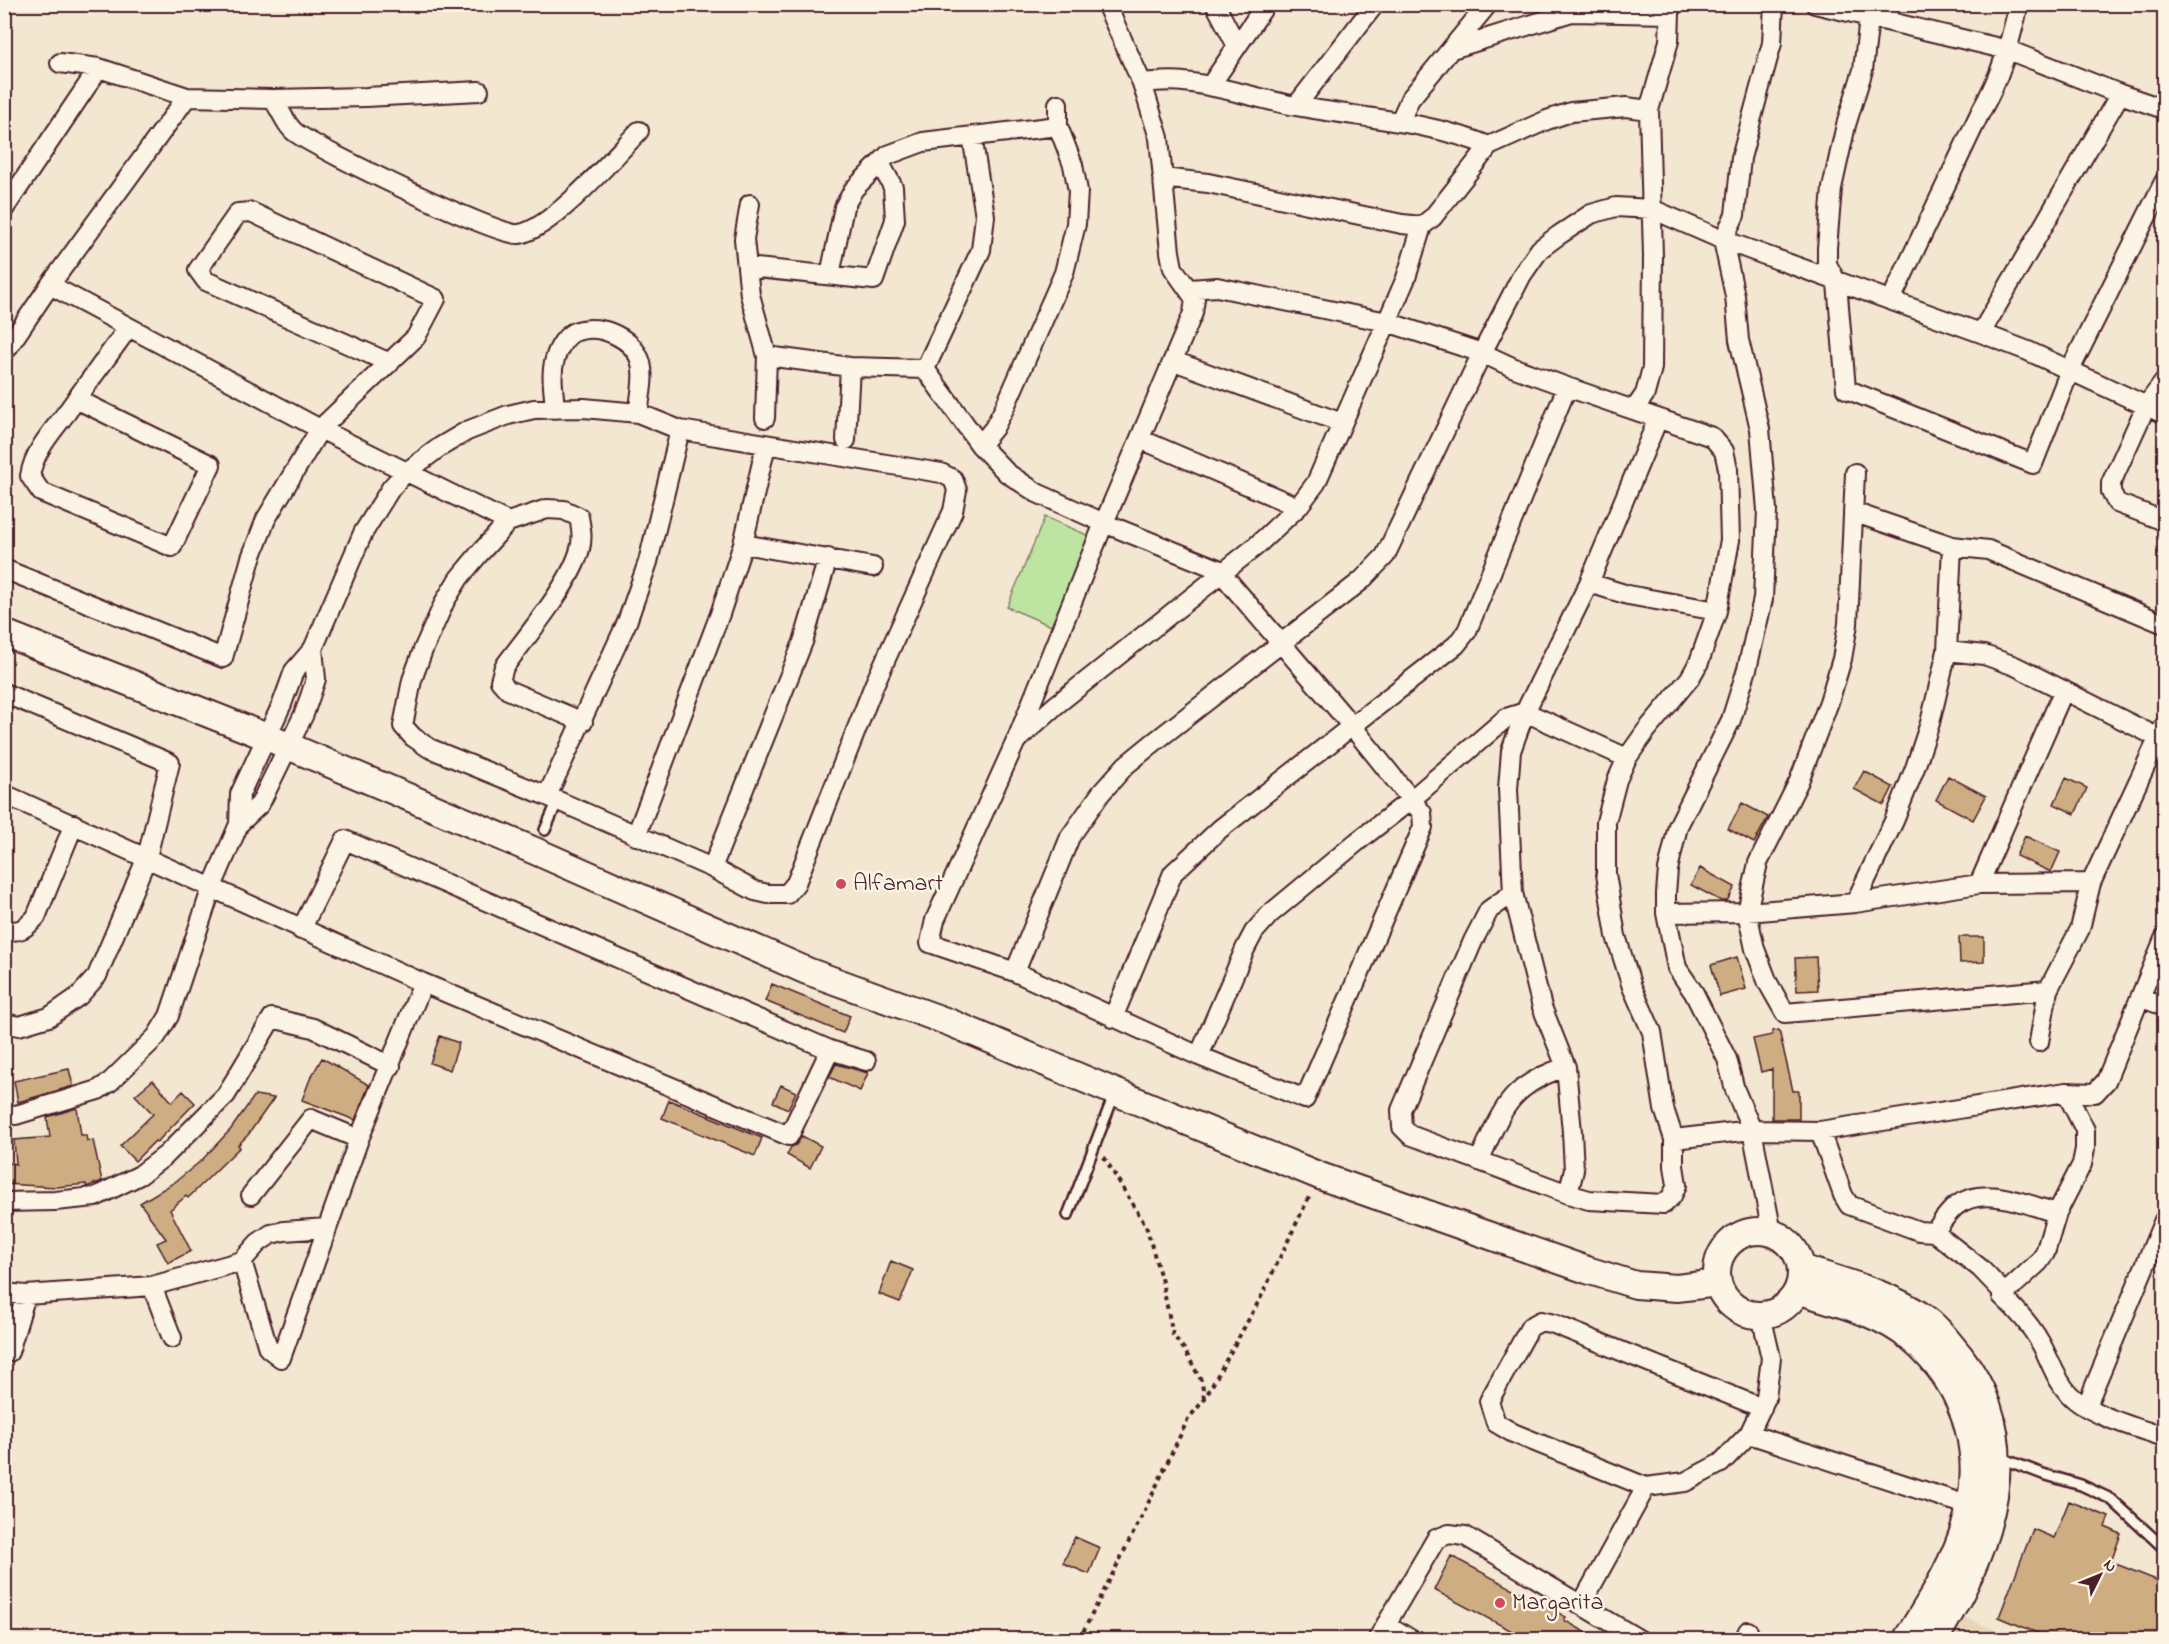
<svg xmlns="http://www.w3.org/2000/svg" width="2169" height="1644" font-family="'Indie Flower',sans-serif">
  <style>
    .built { fill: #e8d6b9 }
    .green { fill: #bde5a1; stroke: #848266; stroke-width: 1.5 }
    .building { fill: #cdad81; stroke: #4a1f2b; stroke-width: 1.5 }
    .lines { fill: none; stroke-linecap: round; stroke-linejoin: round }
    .lane-casing { stroke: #4a1f2b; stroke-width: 14 }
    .street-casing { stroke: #4a1f2b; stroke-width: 22 }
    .secondary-casing { stroke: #4a1f2b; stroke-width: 30 }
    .path { stroke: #4a1f2b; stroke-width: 4; stroke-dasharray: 4.5 4.5; stroke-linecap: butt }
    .lane { stroke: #fcf5e5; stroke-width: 9 }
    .street { stroke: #fcf5e5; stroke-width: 18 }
    .secondary { stroke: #fcf5e5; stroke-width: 26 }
    .poi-dot { fill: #d1495b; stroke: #fcf5e5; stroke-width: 2 }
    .labels { text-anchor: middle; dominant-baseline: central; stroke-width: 5; stroke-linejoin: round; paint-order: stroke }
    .poi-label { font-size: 24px; fill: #4a1f2b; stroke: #fcf5e5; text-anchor: start }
  </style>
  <rect width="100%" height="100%" fill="#f3e7d1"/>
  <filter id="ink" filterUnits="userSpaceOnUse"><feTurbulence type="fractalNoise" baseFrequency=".0167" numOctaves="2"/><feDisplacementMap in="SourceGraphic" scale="12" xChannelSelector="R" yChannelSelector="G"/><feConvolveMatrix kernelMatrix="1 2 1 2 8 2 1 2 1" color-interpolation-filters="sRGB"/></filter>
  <g filter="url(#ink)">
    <path class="built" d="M1963 1617 2017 1639H1952Z"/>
    <path class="green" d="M1045 517 1094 538 1056 628 1007 607Z"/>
    <path class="building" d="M1864 771 1893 787 1884 805 1854 789Z
      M1948 776 1986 796 1973 820 1936 800Z
      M2066 778 2087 788 2075 814 2054 804Z
      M1742 803 1768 817 1754 843 1728 829Z
      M2025 836 2060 852 2051 872 2016 856Z
      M1700 868 1735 887 1727 901H1721L1691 885Z
      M1959 937H1984V962L1960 963Z
      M1737 957 1746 989 1720 996 1711 965Z
      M1816 957 1818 990 1797 991 1795 958Z
      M772 984 850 1016 843 1033 765 1001Z
      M1779 1030 1793 1091H1799V1119H1772V1069L1761 1072 1753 1039 1772 1035V1031Z
      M440 1036 459 1043 450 1070 430 1063Z
      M322 1058 369 1085 355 1120 302 1100 310 1079Z
      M836 1064 868 1073 860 1091 829 1077Z
      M69 1069 73 1086 18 1102 14 1081Z
      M153 1080 172 1102 183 1091 195 1103 157 1142 155 1141 135 1161 120 1146 153 1114 135 1095Z
      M781 1085 796 1092 788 1109 773 1102Z
      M255 1095 274 1098 248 1135 238 1145 240 1147 188 1198 186 1196 170 1210 191 1251 168 1263 157 1243 166 1239 140 1203 175 1182 202 1160 231 1129Z
      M669 1100 762 1138 755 1156 662 1118Z
      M77 1108 81 1135H86L87 1141 93 1140 102 1181 86 1187V1184L57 1187 4 1184V1162L16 1164 14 1140 50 1137 47 1117Z
      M802 1136 821 1146 810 1168 787 1155 791 1147 796 1145Z
      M891 1261 913 1270 900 1302 879 1294Z
      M2069 1501 2109 1517 2105 1527 2121 1534 2111 1562 2164 1583V1640H2054L1999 1617 2033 1529 2054 1538Z
      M1075 1537 1100 1548 1089 1574 1063 1563Z
      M1451 1556 1566 1617 1564 1620 1599 1640H1529L1434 1590Z"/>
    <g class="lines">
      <defs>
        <path id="lane" d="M1890 23 1894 4
          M545 830 558 800
          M1068 1215 1114 1095
          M1998 1457 2043 1474 2081 1485 2111 1499 2164 1548"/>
        <path id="street" d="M1215 4 1237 46
          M1815 4 2008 50 2120 94 2164 109
          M1869 18 1863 70 1846 125 1832 188 1827 248V264L1837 283 1846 389 2033 464 2070 370 2164 182
          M1452 49 1572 12 1670 14
          M60 63 99 68 187 97 273 99 366 97 479 91
          M1142 83C1156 82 1170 80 1184 82 1222 86 1258 99 1296 106 1361 118 1428 121 1489 146
          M1210 86 1266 4
          M273 99C280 109 286 126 296 133 319 150 499 237 519 234 552 229 614 157 639 131
          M1296 106 1375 4
          M1400 121 1410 99 1488 4
          M1162 178 1208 183 1402 224 1422 226
          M750 204 744 239 750 295 767 356 765 418
          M4 209 99 68
          M747 267 874 280 895 220 893 187 880 163
          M830 275 844 207 854 189 888 155 923 142 1058 126
          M50 285 320 429 508 522
          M1190 289 1217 287 1387 322 1482 353 1512 367 1567 387 1712 437 1724 451 1728 469 1730 540 1717 611 1699 662 1690 678 1646 731 1627 758 1617 780 1606 822V874L1616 936 1632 987 1652 1032 1664 1109 1674 1139V1166L1677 1185 1672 1196 1664 1204 1589 1200 1568 1194 1410 1135 1402 1127 1401 1110 1473 941 1489 910 1513 893
          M1891 300 1980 113C2001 76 2009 46 2019 4
          M1981 333 2120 94
          M4 353 50 285 187 97
          M767 356 850 367 925 369
          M1174 361 1342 423
          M925 369 980 445 1007 473 1037 493 1104 523 1218 569 1351 725 1422 813 1423 827 1305 1099 1199 1056 1015 972 930 943 935 920 1016 741 1104 523 1193 313 1195 299 1173 268 1170 252 1159 138 1142 83 1106 4
          M925 369 981 250 985 216 972 136
          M2164 382 2146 406 2111 483V492L2117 503 2164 521
          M76 399 211 465 172 547 41 492 30 476C34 451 52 432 67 412 87 384 108 356 128 328
          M555 409C554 392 550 375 555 359 558 348 566 334 577 331 601 323 635 339 641 363 645 378 640 398 638 413
          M1634 410 1645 394 1652 368 1653 256 1649 110 1669 41 1670 14 1668 4
          M1140 439 1298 507
          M846 440 850 367
          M980 445 994 428 1004 409 1064 273 1076 224 1078 191 1073 165 1058 126V104
          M1855 473 1848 624 1842 659 1829 702 1799 781 1758 863 1747 912 1755 949 1768 983 1785 1013 2048 990
          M1853 512 1952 546 1988 550 2164 624
          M743 544 873 567
          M4 569 223 658 251 558 266 519 320 429 416 337 436 299 251 212 238 213 198 270 206 281 390 363
          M1589 583 1628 595 1717 611
          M1947 651 1984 655 2015 666 2159 738
          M4 693 170 763 147 857 97 976 79 996 49 1017 19 1026 4 1023
          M1018 739 1056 705 1255 547 1298 507 1316 483 1387 322 1406 278 1422 226 1433 217 1489 146 1547 120 1571 112 1626 107 1649 110
          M4 794 423 983 789 1136 830 1050
          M547 796 627 622 648 562 680 430
          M239 824 260 804 304 714 316 679 313 649
          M636 836 720 614 743 544 766 445
          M712 868 803 642 828 558
          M1979 884 2064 690
          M1855 903 1894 821 1915 768 1930 723 1947 651 1952 546
          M1666 913 1747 912 1855 903 1979 884 2091 883
          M4 929C19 934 26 928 36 917L74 824
          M301 930 345 840 830 1050 866 1061
          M1015 972 1070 837 1101 793 1126 765 1153 743 1361 581 1385 556 1482 353 1522 275 1540 249 1559 235 1591 214 1616 207 1652 209 1723 240 1981 333 2028 351 2164 414
          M2142 998 2164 1006
          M1113 1018 1173 873 1220 829 1456 645 1467 631 1567 387
          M2039 1042 2048 990 2080 929 2091 883 2164 726
          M1199 1056 1245 949 1254 932 1270 914 1358 841 1412 799 1506 718 1525 712 1627 758
          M4 1114 16 1115 98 1090 110 1082 156 1037 169 1016 212 887 239 824 240 794 282 704 294 671 313 649 363 533 391 488 405 473 440 447 467 431 508 415 534 409 584 408 638 413 680 430 941 473 953 479 957 490 953 511 874 685 796 883 787 894H768L755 891 712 868 547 796 429 748 413 737 403 726 412 680 423 650 445 601 459 578 479 554 508 522 547 509 564 510 579 517C581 528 583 538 580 549 571 584 526 637 504 667L500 681 508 690 583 722
          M1820 1131 1843 1195 1849 1205 1919 1231 1934 1232 1980 1268 2003 1292 2002 1296C2017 1310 2030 1324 2040 1342 2050 1359 2055 1379 2069 1394 2088 1415 2138 1428 2164 1437
          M1674 1139 1752 1130 1820 1131 2066 1092 2095 1093 2106 1081 2164 939
          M1479 1161C1502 1111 1508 1085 1566 1067
          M1568 1194 1574 1170 1572 1132 1566 1067 1542 1007 1513 893 1508 789 1511 751 1525 712 1589 583 1658 419
          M251 1195 311 1119 359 1139
          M4 1202 55 1201 95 1197 140 1175 166 1155 226 1095 272 1018 313 1028 391 1066
          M1934 1232C1941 1224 1947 1213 1956 1206 1984 1184 2027 1205 2057 1213
          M1772 1233 1752 1130 1735 1090 1727 1059 1694 993 1677 968 1666 913V893L1668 870 1678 826 1731 720 1747 669 1763 599 1767 510 1760 429 1739 340 1735 296 1723 240 1735 215 1741 158 1772 43 1774 4
          M242 1261 268 1348 281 1358 359 1139 423 983
          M152 1286 172 1338
          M4 1293 26 1295 152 1286 242 1261 258 1243 271 1234 284 1231 327 1228
          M2002 1296 2039 1262 2045 1253 2057 1213 2082 1164 2085 1149V1130L2066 1092
          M1761 1315 1771 1358 1766 1398 1749 1434 1721 1463 1685 1482 1646 1487 1513 1433 1496 1423 1489 1401 1530 1327 1541 1321 1554 1324 1762 1408
          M9 1352 26 1295
          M2086 1407 2164 1220
          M1749 1434 1970 1506
          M1581 1605 1646 1487
          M1386 1624 1412 1640
          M1377 1640 1436 1539 1449 1534 1465 1536 1640 1640
          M1744 1640 1748 1631"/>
        <path id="secondary" d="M4 633 267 737 535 851 807 971 951 1023 1115 1092 1320 1176 1587 1270 1636 1285 1677 1288 1718 1283
          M1717 1273a42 42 0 1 1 84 0a42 42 0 1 1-84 0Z
          M1801 1268C1843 1282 1886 1292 1923 1317 1937 1326 1949 1343 1960 1356 2030 1446 1988 1554 1934 1640
          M1798 1290C1835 1303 1880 1312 1910 1338 1970 1388 1988 1462 1962 1535 1949 1572 1927 1607 1906 1640"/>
      </defs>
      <use href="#lane" class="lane-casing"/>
      <use href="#street" class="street-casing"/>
      <use href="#secondary" class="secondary-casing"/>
      <path class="path" d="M1104 1157 1146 1226 1162 1282 1173 1335 1184 1349 1202 1382 1204 1399
        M1079 1640 1144 1512 1188 1419 1204 1400 1260 1299 1310 1195"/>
      <use href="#lane" class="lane"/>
      <use href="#street" class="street"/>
      <use href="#secondary" class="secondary"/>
    </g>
  </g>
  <g class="poi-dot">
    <circle cx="841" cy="884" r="6"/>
    <circle cx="1500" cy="1603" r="6"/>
  </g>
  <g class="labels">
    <g class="poi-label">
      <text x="853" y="884">Alfamart</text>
      <text x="1512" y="1603">Margarita</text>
    </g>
  </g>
  <rect width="2169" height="1644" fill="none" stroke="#fcf5e5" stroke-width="24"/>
  <rect x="12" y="12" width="2145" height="1620" fill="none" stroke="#4a1f2b" stroke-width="2" filter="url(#ink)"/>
  <g transform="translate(2100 1575) rotate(47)" stroke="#fcf5e5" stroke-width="4.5" paint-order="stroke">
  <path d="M0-4.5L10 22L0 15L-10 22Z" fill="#4a1f2b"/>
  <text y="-9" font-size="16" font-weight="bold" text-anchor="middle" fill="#4a1f2b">N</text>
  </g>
</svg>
